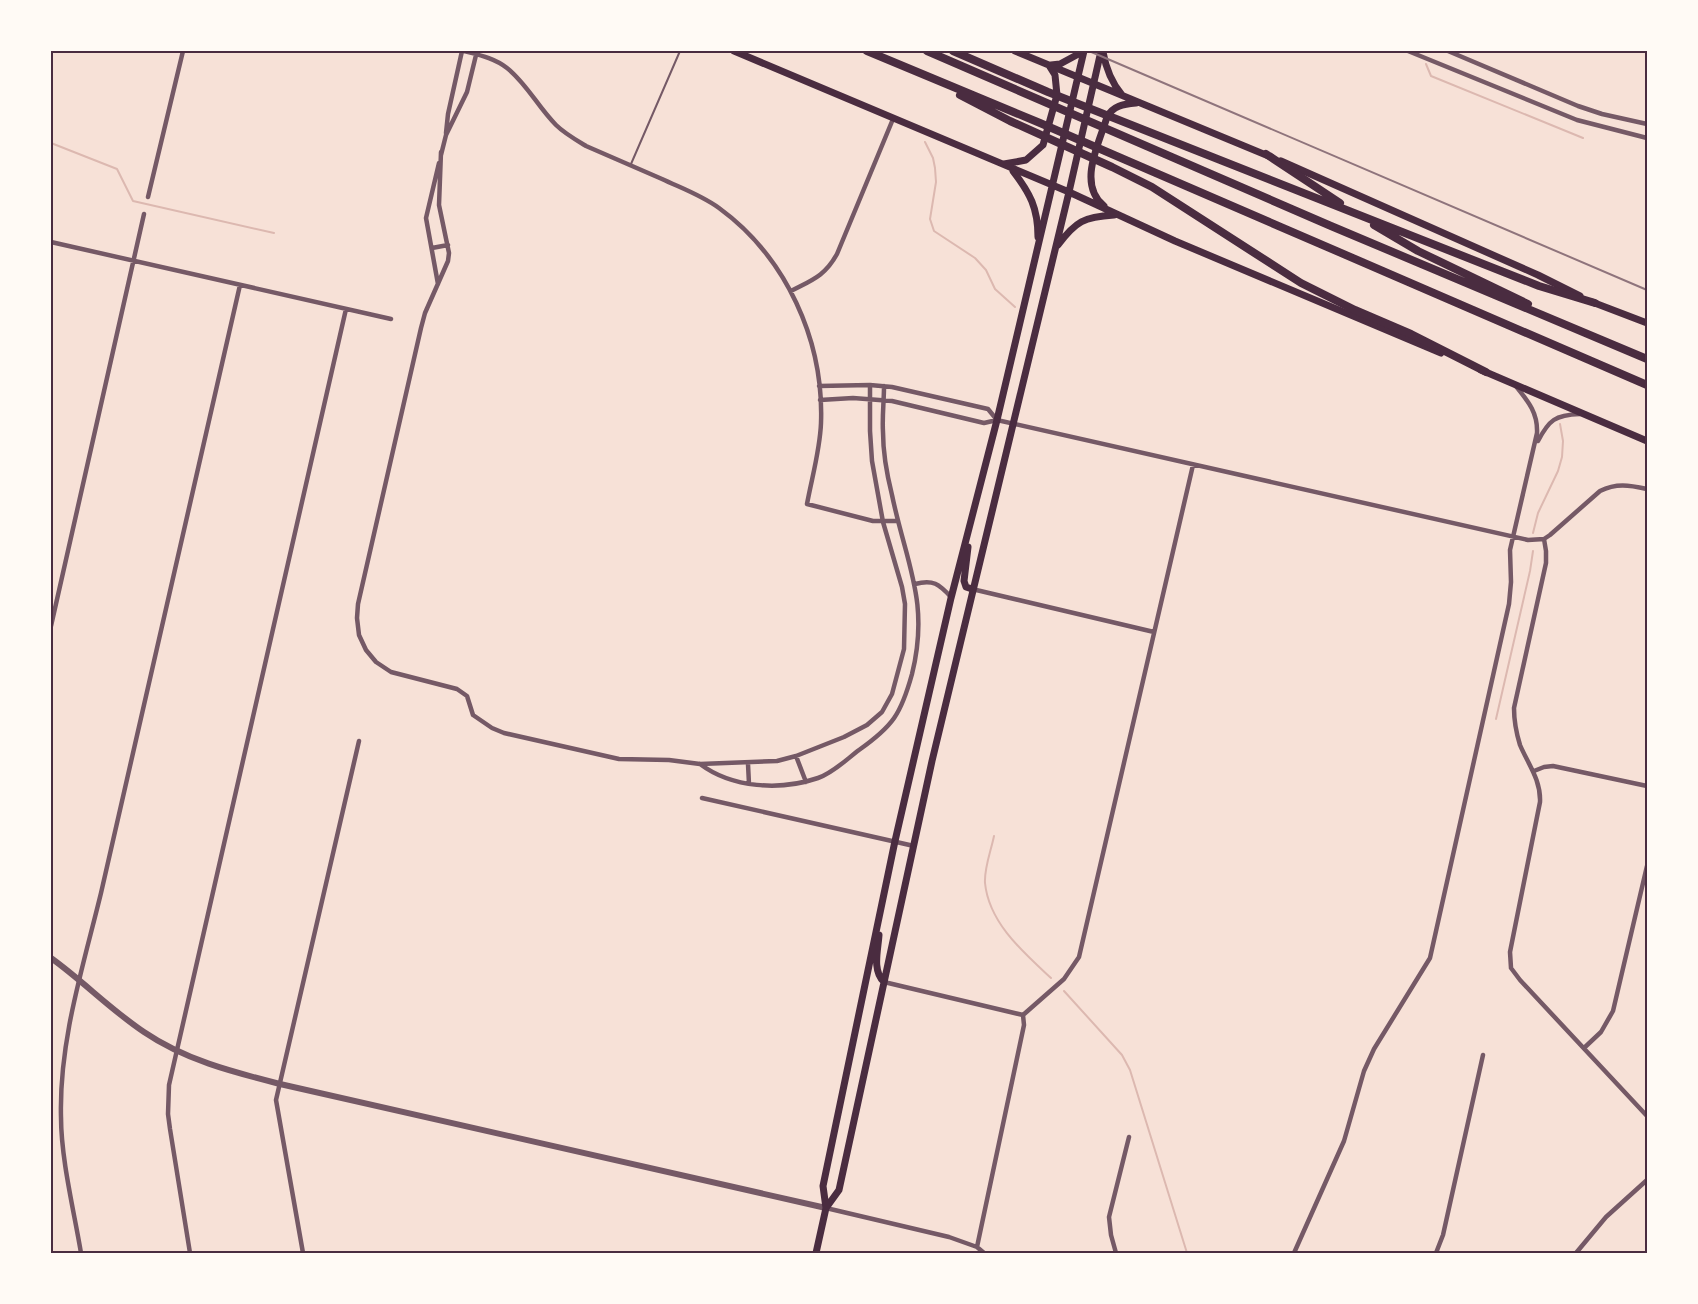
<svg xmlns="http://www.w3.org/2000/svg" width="1698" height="1304" font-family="Inter,sans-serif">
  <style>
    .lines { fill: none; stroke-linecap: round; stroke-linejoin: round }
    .stream { stroke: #dcb8b0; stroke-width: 2 }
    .service { stroke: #755966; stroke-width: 2 }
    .minor { stroke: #755966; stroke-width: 4.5 }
    .tertiary { stroke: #755966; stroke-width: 6 }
    .secondary { stroke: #4a2c40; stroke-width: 7 }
    .motorway { stroke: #4a2c40; stroke-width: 8 }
    .rail { stroke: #8f747c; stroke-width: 2 }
    .neatline { fill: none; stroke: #4a2c40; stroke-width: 2 }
  </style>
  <rect width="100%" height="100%" fill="#f7e1d7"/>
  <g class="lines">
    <path class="stream" d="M1426 64 1431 76 1583 138
      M925 142 933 158 935 168 936 182 930 219 934 231 975 258 986 270 995 289 1015 307
      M51 143 117 169 133 201 274 233
      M1533 533 1538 513 1558 471 1562 457 1563 441 1560 424
      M1496 719 1530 571 1533 551
      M994 836C991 851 984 868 985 883 989 923 1023 952 1051 978
      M1064 991 1122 1055 1130 1070 1187 1253"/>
    <path class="service" d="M631 164 680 51"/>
    <path class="minor" d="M464 51C479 55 494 58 507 68 527 84 538 107 556 125 564 133 576 140 586 146 611 157 637 168 662 179 681 188 701 195 719 208 786 257 824 340 821 423 820 450 812 477 807 504L873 521H897
      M1408 51 1577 120 1647 138
      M1448 51 1578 106 1602 114 1647 124
      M446 133 448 114 462 51
      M441 152 439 205 449 253 448 261 425 313 421 328 358 604 357 618 359 635 366 650 376 662 391 672 457 689 467 696 473 715 492 728 504 733 619 759 669 760 700 764 777 761 796 756 844 737 867 725 882 712 892 694 904 649 905 604 902 587 883 522 872 461 870 431V385
      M441 155 446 135 467 92 477 51
      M148 197 183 51
      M51 242 391 319
      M432 248 448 245
      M438 284 426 218 439 163
      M791 291C812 280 825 276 837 254L893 119
      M819 386 870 385 892 387 988 409 997 420
      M820 400 853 398 892 401 984 423 997 420 1528 540 1544 539 1550 535 1600 491C1616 483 1629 485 1647 489
      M1538 441C1549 420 1555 415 1580 414
      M1544 539 1546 551V563L1514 708C1514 721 1516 732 1520 745 1528 764 1541 780 1540 802L1510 952 1511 968 1520 980 1647 1116
      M915 584C933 579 939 584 951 597
      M972 589 1154 632
      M51 626 144 214
      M796 756 806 782
      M700 764C732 788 780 791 818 778 833 773 847 759 859 750 893 726 901 714 912 674 930 602 906 563 892 495 887 475 883 453 883 432 882 417 884 402 884 386
      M748 764 749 784
      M1534 771 1544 767 1553 766 1647 786
      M702 798 914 846
      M884 982 1023 1015
      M1023 1015 1064 979 1079 957 1193 465
      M1584 1048 1601 1032 1613 1011 1647 866
      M826 1208 949 1237 977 1247 984 1253
      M977 1247 1024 1025 1023 1015
      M81 1253C74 1211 61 1159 61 1117 59 1041 83 967 101 893L240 285
      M190 1253 170 1129 168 1114 169 1085 346 309
      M303 1253 276 1100 359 741
      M1116 1253 1111 1235 1109 1217 1129 1137
      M1294 1253 1344 1141 1364 1071 1374 1049 1430 958 1509 604 1511 582 1510 550 1537 433C1538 412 1527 400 1515 385
      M1436 1253 1443 1235 1483 1055
      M1576 1253 1606 1217 1647 1180"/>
    <path class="tertiary" d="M51 958C83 981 111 1010 144 1032 185 1060 233 1072 280 1084L826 1208"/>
    <path class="secondary" d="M734 51 1069 192 1175 241 1441 353
      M1015 51 1271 157
      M1103 52C1106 69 1111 82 1122 95
      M1051 65 1060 64 1084 51
      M1281 161 1538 275 1580 296
      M1004 164 1026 160 1043 145 1057 95 1055 75 1050 67
      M1013 171C1030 193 1038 208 1038 237
      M1104 206C1077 184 1099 144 1107 117 1113 106 1123 104 1136 103
      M1058 245C1076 221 1084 217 1114 215
      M1592 302 1647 323
      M1481 370 1647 441
      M968 547 964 581 966 587 972 589
      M879 935C878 950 872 971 884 982
      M826 1208 839 1190 932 761 1069 192 1101 51
      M816 1253 826 1208 823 1186 895 841 951 598 997 420 1084 51"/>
    <path class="motorway" d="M867 51 1040 123 1647 385
      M927 51 1331 226 1647 359
      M953 51 1048 92 1539 286 1595 303
      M960 95 1010 121 1112 167 1152 187 1301 283 1355 310 1411 334 1486 372
      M1266 154 1340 203
      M1374 225 1418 251 1528 304"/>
    <path class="rail" d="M1089 51 1647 290"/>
  </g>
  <rect width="1698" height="1304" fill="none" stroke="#fffaf5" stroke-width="105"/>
  <rect x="52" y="52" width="1594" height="1200" class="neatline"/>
</svg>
